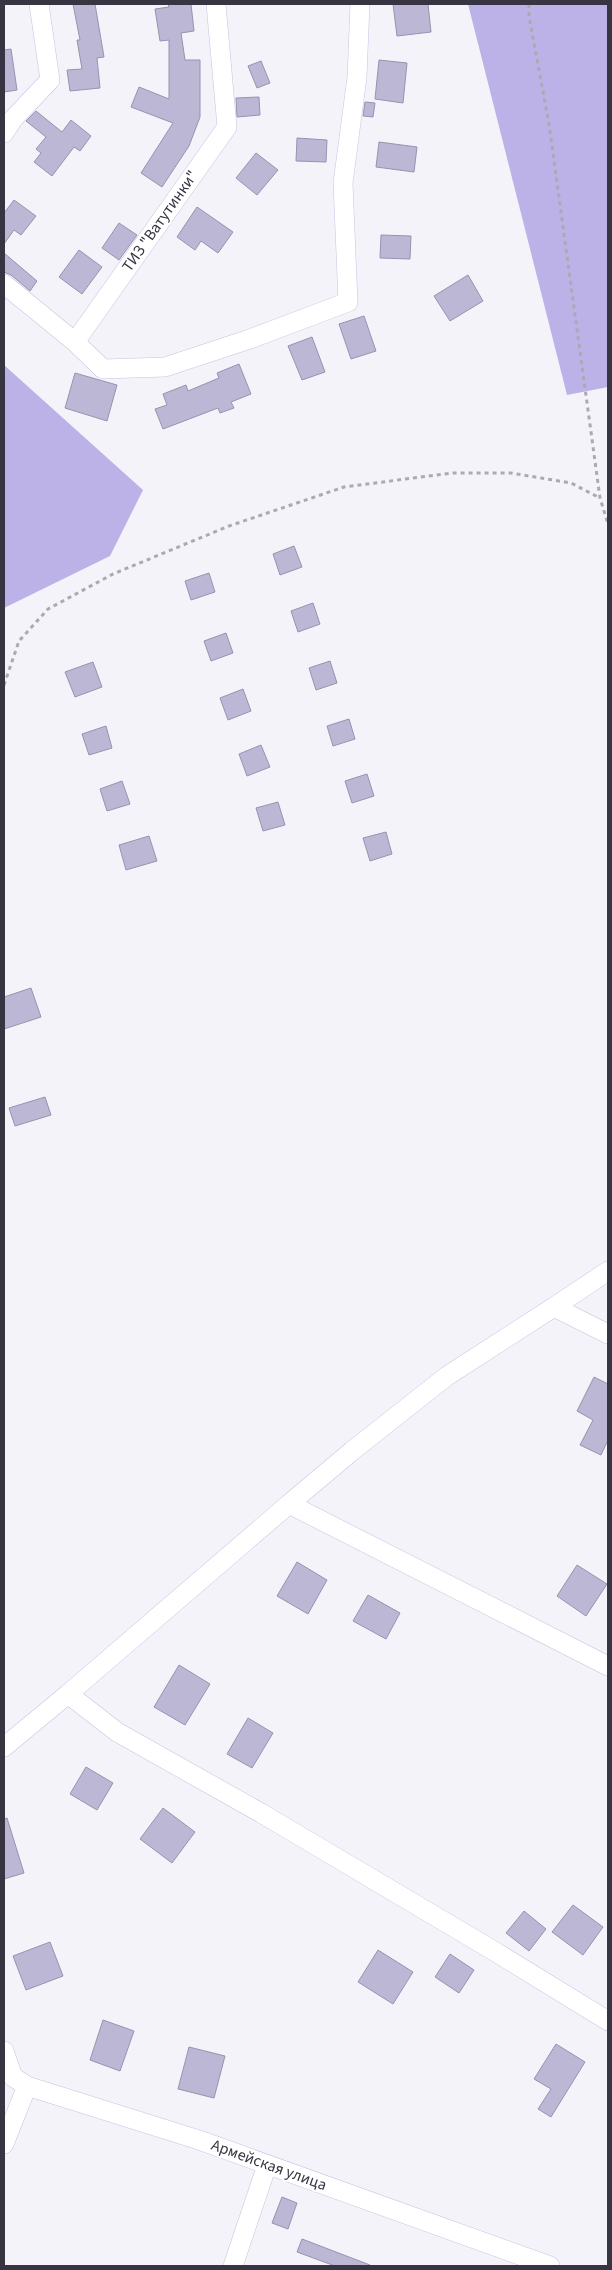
<svg xmlns="http://www.w3.org/2000/svg" width="612" height="2270" font-family="'Source Sans 3',sans-serif">
  <style>
    .forest { fill: #bdb2e7 }
    .building { fill: #bdb7d6; stroke: #9892b0 }
    .lines { fill: none; stroke-linecap: round; stroke-linejoin: round }
    .minor-casing { stroke: #c9c3e2; stroke-width: 20 }
    .path { stroke: #aba9b3; stroke-width: 3; stroke-dasharray: 4 4; stroke-linecap: butt }
    .minor { stroke: #fff; stroke-width: 19 }
    .labels { text-anchor: middle; dominant-baseline: central; stroke-width: 4; stroke-linejoin: round; paint-order: stroke }
    .street-label { font-size: 16px; fill: #383542; stroke: #fff }
  </style>
  <rect width="100%" height="100%" fill="#f4f3fa"/>
  <path class="forest" d="M468 4H608V387L567 395Z
    M4 365 143 490 110 556 4 608Z"/>
  <path class="building" d="M73 4H95L104 57 97 58 100 88 70 91 67 70 82 69 77 40H80Z
    M168 4H191L194 31 181 33 185 60H200V117L189 146 162 187 141 173 173 123 131 107 139 87 169 99V40L160 41 155 9 169 7Z
    M393 4H428L431 32 397 36Z
    M11 49 17 90 4 92V50Z
    M379 60 407 63 403 103 375 99Z
    M261 61 270 83 257 88 248 66Z
    M259 97 260 115 237 117 236 98Z
    M365 102 375 103 373 117 363 116Z
    M36 111 62 132 71 120 91 136 80 151 74 147 52 176 34 162 41 153 36 149 46 137 26 121Z
    M297 138 327 140 326 162 296 161Z
    M379 142 417 147 414 172 376 167Z
    M256 153 278 170 257 195 236 178Z
    M14 200 36 216 21 235 14 230 4 244V213Z
    M197 207 233 232 218 253 201 241 195 250 177 237Z
    M119 223 137 235 119 260 102 248Z
    M381 235 411 236 410 259 380 258Z
    M79 250 102 267 82 294 59 277Z
    M4 253 37 281 30 291 11 275 4 272Z
    M468 275 483 301 450 321 434 296Z
    M364 316 376 351 351 359 339 324Z
    M312 337 325 372 302 380 288 346Z
    M239 364 251 394 231 402 234 408 220 413 218 408 163 429 155 409 167 405 163 394 186 385 188 391 219 378 217 373Z
    M75 373 117 385 107 421 65 408Z
    M294 546 302 567 280 575 273 554Z
    M209 573 215 592 191 600 185 581Z
    M313 603 320 624 298 632 291 611Z
    M226 633 233 653 211 661 204 641Z
    M330 661 337 683 316 690 309 668Z
    M93 662 102 687 75 697 65 672Z
    M243 689 251 711 228 720 220 698Z
    M349 719 355 739 333 746 327 726Z
    M106 726 112 748 89 755 82 734Z
    M261 745 270 767 247 776 239 754Z
    M367 774 374 796 352 803 345 781Z
    M122 781 130 804 107 811 100 789Z
    M278 802 285 825 263 831 256 808Z
    M386 832 392 854 370 861 363 838Z
    M149 836 157 861 126 870 119 845Z
    M31 988 41 1017 4 1029V997Z
    M45 1097 51 1115 15 1126 9 1108Z
    M594 1377 608 1384V1440L601 1455 580 1445 593 1420 577 1411Z
    M297 1562 327 1580 308 1614 277 1596Z
    M577 1565 607 1584 586 1616 557 1596Z
    M368 1595 400 1613 386 1639 353 1621Z
    M179 1665 210 1684 185 1725 154 1707Z
    M248 1718 273 1733 252 1768 227 1754Z
    M86 1767 113 1783 97 1810 70 1794Z
    M163 1808 195 1832 172 1863 140 1839Z
    M7 1818 24 1873 4 1879V1819Z
    M573 1905 603 1927 583 1955 552 1932Z
    M524 1911 546 1929 529 1951 506 1933Z
    M50 1942 63 1976 26 1990 13 1956Z
    M378 1950 413 1972 393 2004 358 1982Z
    M450 1954 474 1970 459 1993 435 1977Z
    M103 2020 134 2031 120 2071 90 2060Z
    M556 2044 585 2062 551 2117 538 2109 551 2089 534 2079Z
    M189 2047 225 2056 214 2098 178 2089Z
    M282 2197 297 2203 288 2229 272 2223Z
    M302 2239 370 2265V2266H335L297 2252Z"/>
  <g class="lines">
    <defs>
      <path id="minor" d="M4 133 13 119 50 80 39 4
        M4 284 75 342 227 127 216 4
        M75 342 103 369 165 367 250 339 348 302 343 183 357 77 360 4
        M554 1307 608 1271
        M289 1504 352 1451 447 1376 554 1307 608 1334
        M68 1694 289 1504 608 1666
        M4 1747 68 1694 117 1732 261 1813 494 1951 608 2021
        M4 2051 13 2077 27 2086 199 2140 550 2266
        M4 2144 27 2086
        M233 2266 267 2165"/>
    </defs>
    <use href="#minor" class="minor-casing"/>
    <path class="path" d="M529 4V16L549 124 600 498 608 524
      M4 685 19 641 48 609 113 574 229 526 344 487 452 473H511L571 483 600 498"/>
    <use href="#minor" class="minor"/>
  </g>
  <g class="labels">
    <g class="street-label">
      <text transform="translate(160 221) rotate(-55)">ТИЗ "Ватутинки"</text>
      <text transform="translate(269 2165) rotate(20)">Армейская улица</text>
    </g>
  </g>
  <rect width="612" height="2270" fill="none" stroke="#383542" stroke-width="10"/>
</svg>
